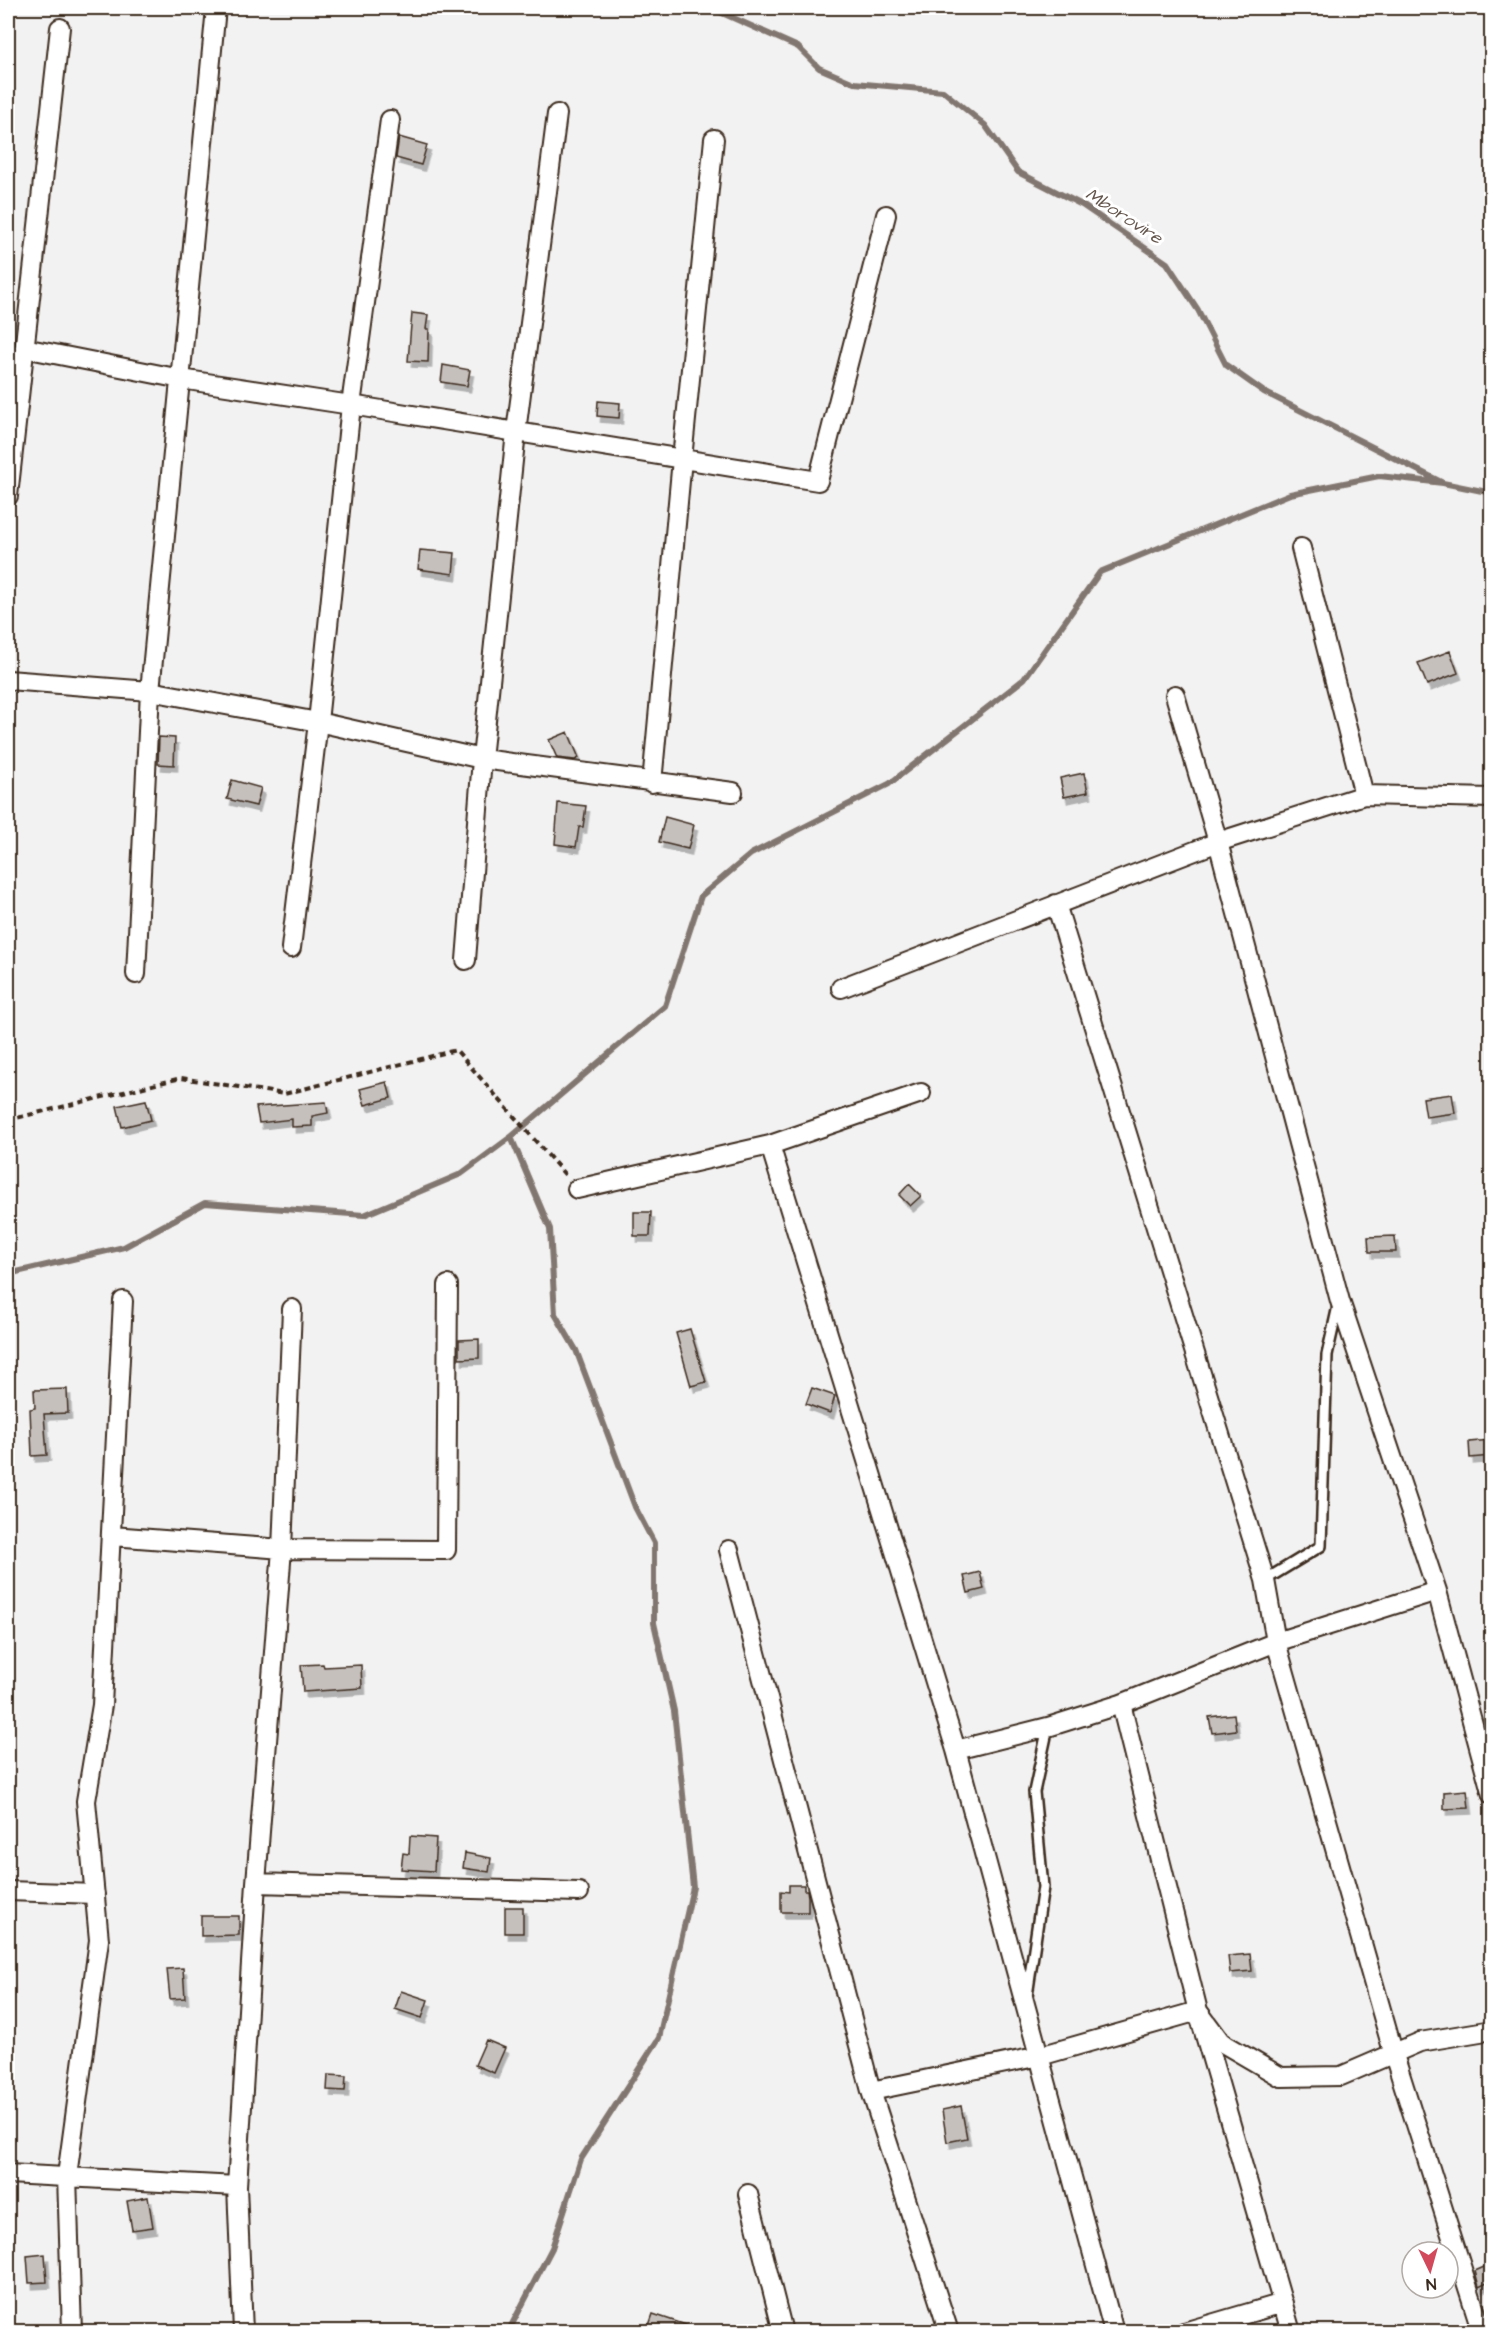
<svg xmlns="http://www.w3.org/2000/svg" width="1499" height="2339" font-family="'Architects Daughter',sans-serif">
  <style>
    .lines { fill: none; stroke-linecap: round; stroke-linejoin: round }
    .stream { stroke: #827770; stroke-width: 6 }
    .building { fill: #c6c0bd; stroke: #3b2a1e; stroke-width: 1.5; filter: url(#shadow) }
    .lane-casing { stroke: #3b2a1e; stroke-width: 14 }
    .street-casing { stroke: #3b2a1e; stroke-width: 22 }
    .path { stroke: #3b2a1e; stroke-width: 4; stroke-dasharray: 6 4.5; stroke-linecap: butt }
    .lane { stroke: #fff; stroke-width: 9 }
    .street { stroke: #fff; stroke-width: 18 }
    .labels { text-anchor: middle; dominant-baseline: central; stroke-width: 6; stroke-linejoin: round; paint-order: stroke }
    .water-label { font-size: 18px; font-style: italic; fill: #65574e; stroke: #fff }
  </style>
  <defs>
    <filter id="shadow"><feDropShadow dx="3.5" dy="6" stdDeviation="0" flood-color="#0004"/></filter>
  </defs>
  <rect width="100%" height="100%" fill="#f3f2f2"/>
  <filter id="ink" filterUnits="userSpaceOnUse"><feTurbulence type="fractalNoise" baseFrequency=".0167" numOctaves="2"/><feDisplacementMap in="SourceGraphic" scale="12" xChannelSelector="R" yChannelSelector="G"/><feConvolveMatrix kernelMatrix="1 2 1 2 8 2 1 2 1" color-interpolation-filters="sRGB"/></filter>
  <g filter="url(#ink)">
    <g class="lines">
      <path class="stream" d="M711 8 798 47 819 68 854 83 943 91 985 125 1018 172 1082 205 1167 263 1198 310 1226 365 1264 392 1443 483 1492 493
        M8 1274 124 1247 205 1203 364 1215 461 1174 511 1137 665 1006 701 896 751 854 889 784 1024 679 1100 572 1290 494 1379 476 1443 483
        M508 2332 552 2248 581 2159 659 2038 693 1887 674 1711 654 1623V1543L635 1507 576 1350 555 1314 550 1229 511 1137"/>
    </g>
    <path class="building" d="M399 137 427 145 421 165 396 158Z
      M412 313 428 315 426 329H429L428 362 408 361Z
      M443 365 470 370 467 386 441 382Z
      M598 401 620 403 619 418 597 416Z
      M420 550 455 553 453 574 418 569Z
      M1450 651 1458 673 1427 685 1418 663Z
      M568 732 579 758 575 760 557 758 549 740Z
      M159 737 175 738 174 765 158 764Z
      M1084 773 1088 792 1064 797 1060 778Z
      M232 780 261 788 256 806 227 799Z
      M558 803 586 806 583 827H579L576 847 555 844Z
      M665 817 694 825 688 849 659 842Z
      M387 1082 391 1098 365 1105 360 1089Z
      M1452 1094 1455 1113 1426 1117 1423 1098Z
      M146 1100 151 1120 122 1127 117 1106Z
      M326 1102 328 1113 312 1116V1126L292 1127V1119L259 1123 256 1107Z
      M909 1184 921 1196 910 1206 899 1195Z
      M634 1212H651L650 1236H634Z
      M1395 1236 1396 1252H1369L1368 1237Z
      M690 1329 706 1382 691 1386 676 1333Z
      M479 1339V1358L459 1359V1340Z
      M812 1388 835 1396 830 1413 806 1404Z
      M67 1389 68 1413 44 1414 47 1455 32 1456 30 1409 35 1408 34 1390Z
      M1491 1440V1456L1470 1458 1469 1442Z
      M980 1572 984 1589 968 1593 964 1576Z
      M323 1664 324 1667 361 1665 362 1688 303 1692 301 1665Z
      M1234 1714 1236 1730 1212 1733 1209 1717Z
      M1467 1790 1469 1808 1444 1809V1792Z
      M410 1836 436 1838 434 1871 401 1869 403 1853 409 1854Z
      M465 1853 491 1858 489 1872 463 1868Z
      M789 1885H804V1890H807L808 1897V1912H781V1891L789 1892Z
      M505 1907H523V1933H505Z
      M201 1916H239V1935L201 1936Z
      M1250 1954 1252 1971 1230 1973 1228 1956Z
      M183 1968 185 1998 170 1999 167 1969Z
      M401 1991 428 2000 422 2018 395 2009Z
      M486 2040 505 2048 494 2073 475 2065Z
      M328 2075 346 2076 345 2091 327 2090Z
      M961 2106 967 2138 947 2142 942 2110Z
      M148 2197 153 2227 132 2230 127 2201Z
      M45 2254 47 2282 29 2283 27 2256Z
      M1491 2264V2281L1479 2287 1475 2271Z
      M653 2314 698 2329 697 2331H647Z"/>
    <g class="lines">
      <defs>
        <path id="lane" d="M1265 1580 1321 1546 1327 1355 1338 1306
          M1027 1996 1043 1887 1034 1792 1048 1727"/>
        <path id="street" d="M24 348 181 379 351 405 818 481 886 215
          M8 496 60 28
          M1301 548 1364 795
          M8 680 150 691 318 722 482 759 733 792
          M1175 695 1218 842 1340 1301 1437 1591 1492 1795
          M652 783 682 459 714 139
          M1056 904 1265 1580 1276 1642 1394 2055 1482 2332
          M291 948 318 722 351 405 390 120
          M466 960 482 759 516 432 557 114
          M136 974 150 691 216 8
          M841 988 1218 842 1364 795 1492 798
          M770 1145 956 1750 1114 2332
          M577 1189 770 1145 921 1093
          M112 1536 282 1549 446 1550 448 1285
          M729 1550 871 2091 949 2332
          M1121 1704 1198 2011 1221 2042 1281 2077 1341 2076 1420 2042 1492 2030
          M956 1750 1048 1727 1121 1704 1276 1642 1437 1591
          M256 1883 579 1892
          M8 1891 95 1894
          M871 2091 1040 2056 1198 2011 1291 2332
          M8 2174 237 2186
          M748 2194 783 2332
          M72 2332 67 2176 99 1940 86 1801 102 1705 123 1301
          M243 2332 237 2186 256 1883 282 1549 292 1309
          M1184 2332 1283 2303"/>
      </defs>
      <use href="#lane" class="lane-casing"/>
      <use href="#street" class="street-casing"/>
      <path class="path" d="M8 1120 181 1078 284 1094 456 1050 567 1177"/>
      <use href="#lane" class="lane"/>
      <use href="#street" class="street"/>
    </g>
  </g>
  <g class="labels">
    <g class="water-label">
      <text transform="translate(1124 216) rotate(33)">Mborovire</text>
    </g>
  </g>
  <rect width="1499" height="2339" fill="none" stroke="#fff" stroke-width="30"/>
  <rect x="15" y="15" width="1469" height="2309" fill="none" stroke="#3b2a1e" stroke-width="2" filter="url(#ink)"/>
  <g transform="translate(1430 2270) rotate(175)"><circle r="28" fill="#ffffff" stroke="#b1aaa5" stroke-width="1.5"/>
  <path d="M0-4.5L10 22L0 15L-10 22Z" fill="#d1495b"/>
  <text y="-9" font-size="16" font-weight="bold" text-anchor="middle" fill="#3b2a1e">N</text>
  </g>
</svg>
